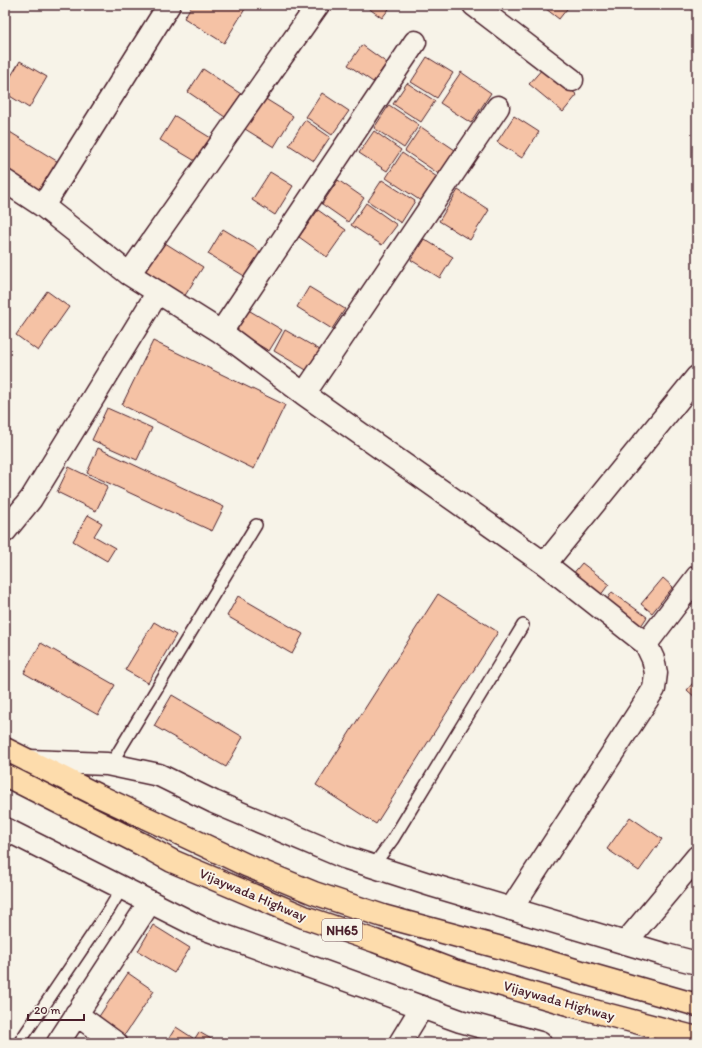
<svg xmlns="http://www.w3.org/2000/svg" width="702" height="1048" font-family="Itim,sans-serif">
  <style>
    .building { fill: #f5c2a5; stroke: #4a1f2b }
    .lines { fill: none; stroke-linecap: round; stroke-linejoin: round }
    .lane-casing { stroke: #4a1f2b; stroke-width: 14 }
    .street-casing { stroke: #4a1f2b; stroke-width: 25 }
    .secondary-casing { stroke: #4a1f2b; stroke-width: 25 }
    .highway-casing { stroke: #4a1f2b; stroke-width: 25 }
    .lane { stroke: #f7f3e8; stroke-width: 11 }
    .street { stroke: #f7f3e8; stroke-width: 22 }
    .secondary { stroke: #f7f3e8; stroke-width: 22 }
    .highway { stroke: #fddcac; stroke-width: 22 }
    .labels { text-anchor: middle; dominant-baseline: central; stroke-width: 4; stroke-linejoin: round; paint-order: stroke }
    .shield { fill: #f7f3e8; stroke: #7e5f64; stroke-width: 1 }
    .shield-label { font-size: 13px; font-weight: bold; fill: #4a1f2b }
    .street-label { font-size: 14px; fill: #4a1f2b; stroke: #f7f3e8 }
  </style>
  <rect width="100%" height="100%" fill="#f7f3e8"/>
  <filter id="ink" filterUnits="userSpaceOnUse"><feTurbulence type="fractalNoise" baseFrequency=".025" numOctaves="2"/><feDisplacementMap in="SourceGraphic" scale="8" xChannelSelector="R" yChannelSelector="G"/><feConvolveMatrix kernelMatrix="1 2 1 2 8 2 1 2 1" color-interpolation-filters="sRGB"/></filter>
  <g filter="url(#ink)">
    <path class="building" d="M192 5H239L245 9 224 43 184 18Z
      M364 5H392L382 18Z
      M541 5H570L559 19Z
      M362 45 387 63 373 82 348 65Z
      M427 57 453 73 437 98 411 82Z
      M20 61 47 77 29 108 5 93V86Z
      M544 67 577 95 563 112 529 84Z
      M203 69 241 94 225 117 188 92Z
      M461 72 491 93 471 123 440 103Z
      M407 83 435 101 421 122 393 104Z
      M322 93 349 111 332 135 306 117Z
      M264 98 293 116 274 147 245 129Z
      M389 105 419 125 404 148 374 128Z
      M175 116 211 138 197 162 160 140Z
      M514 116 539 132 522 158 497 142Z
      M305 120 330 137 314 161 289 145Z
      M421 127 455 150 439 174 405 151Z
      M5 129 60 163 42 193 5 171Z
      M374 131 401 150 387 171 359 153Z
      M402 153 437 177 421 201 386 178Z
      M270 172 293 186 275 215 252 200Z
      M338 180 364 198 348 222 322 204Z
      M382 180 415 201 401 223 368 201Z
      M458 190 489 210 470 240 439 221Z
      M366 203 397 225 382 245 351 225Z
      M318 210 346 230 327 257 299 237Z
      M223 229 261 252 246 277 208 254Z
      M424 239 453 257 440 278 411 260Z
      M162 241 203 267 184 297 143 271Z
      M309 287 345 309 332 329 297 307Z
      M47 291 69 307 38 351 16 335Z
      M245 308 282 330 269 351 232 329Z
      M285 330 320 350 308 371 274 351Z
      M153 341 285 405 254 469 122 405Z
      M107 408 152 428 137 460 92 440Z
      M98 448 224 507 212 531 87 473Z
      M69 467 108 486 96 511 57 492Z
      M88 515 102 523 94 536 115 548 107 561 73 541Z
      M582 563 609 584 600 596 572 575Z
      M663 578 673 587 652 613 641 604Z
      M612 592 647 617 641 626 606 601Z
      M438 594 498 632 376 824 316 785Z
      M238 596 303 634 292 654 227 616Z
      M154 622 176 635 148 683 125 670Z
      M41 643 115 685 98 715 24 673Z
      M697 678V699L687 690Z
      M172 695 243 737 226 767 154 726Z
      M630 817 662 839 639 871 607 849Z
      M153 925 190 948 174 973 138 951Z
      M128 973 154 991 124 1036 98 1018Z
      M176 1027 193 1038 190 1043H166Z
      M199 1032 213 1040 211 1043H192Z"/>
    <g class="lines">
      <defs>
        <path id="lane" d="M111 764 256 525
          M373 866 393 839 523 625
          M19 1043 110 908 122 888"/>
        <path id="street" d="M474 5 572 80
          M5 181 43 206 129 274 221 332 304 394 545 564 646 644 653 659 656 673 654 689 511 909
          M43 206 169 5
          M129 274 318 5
          M221 332 415 42
          M304 394 498 107
          M5 531 31 499 158 292
          M545 564 697 377
          M646 644 697 577
          M625 943 697 857
          M76 1014 116 1043
          M58 1043 150 902
          M400 1043 422 1007"/>
        <path id="secondary" d="M29 761 107 764 159 775 214 802 344 857 431 885 666 955 697 963
          M5 829 200 927 460 1021 540 1043"/>
        <path id="highway" d="M5 749 97 795 172 830 246 865 314 893 383 916 502 948 595 976 697 1005
          M5 775 143 845 172 861 304 917 375 941 454 971 571 1005 697 1038"/>
      </defs>
      <use href="#lane" class="lane-casing"/>
      <use href="#street" class="street-casing"/>
      <use href="#secondary" class="secondary-casing"/>
      <use href="#highway" class="highway-casing"/>
      <use href="#lane" class="lane"/>
      <use href="#street" class="street"/>
      <use href="#secondary" class="secondary"/>
      <use href="#highway" class="highway"/>
    </g>
  </g>
  <g class="labels">
    <rect class="shield" x="322" y="919" width="40" height="22" rx="3"/>
    <g class="shield-label">
      <text x="342" y="930">NH65</text>
    </g>
    <g class="street-label">
      <text transform="translate(253 895) rotate(23)">Vijaywada Highway</text>
      <text transform="translate(559 1001) rotate(16)">Vijaywada Highway</text>
    </g>
  </g>
  <rect width="702" height="1048" fill="none" stroke="#f7f3e8" stroke-width="20"/>
  <rect x="10" y="10" width="682" height="1028" fill="none" stroke="#4a1f2b" stroke-width="1.5" filter="url(#ink)"/>
  <path d="M28 1014v6h56v-6" fill="none" stroke="#4a1f2b" stroke-width="2"/>
  <text x="34" y="1014" font-size="12" fill="#4a1f2b" stroke="#f7f3e8" stroke-width="3" paint-order="stroke">20 m</text>
</svg>
